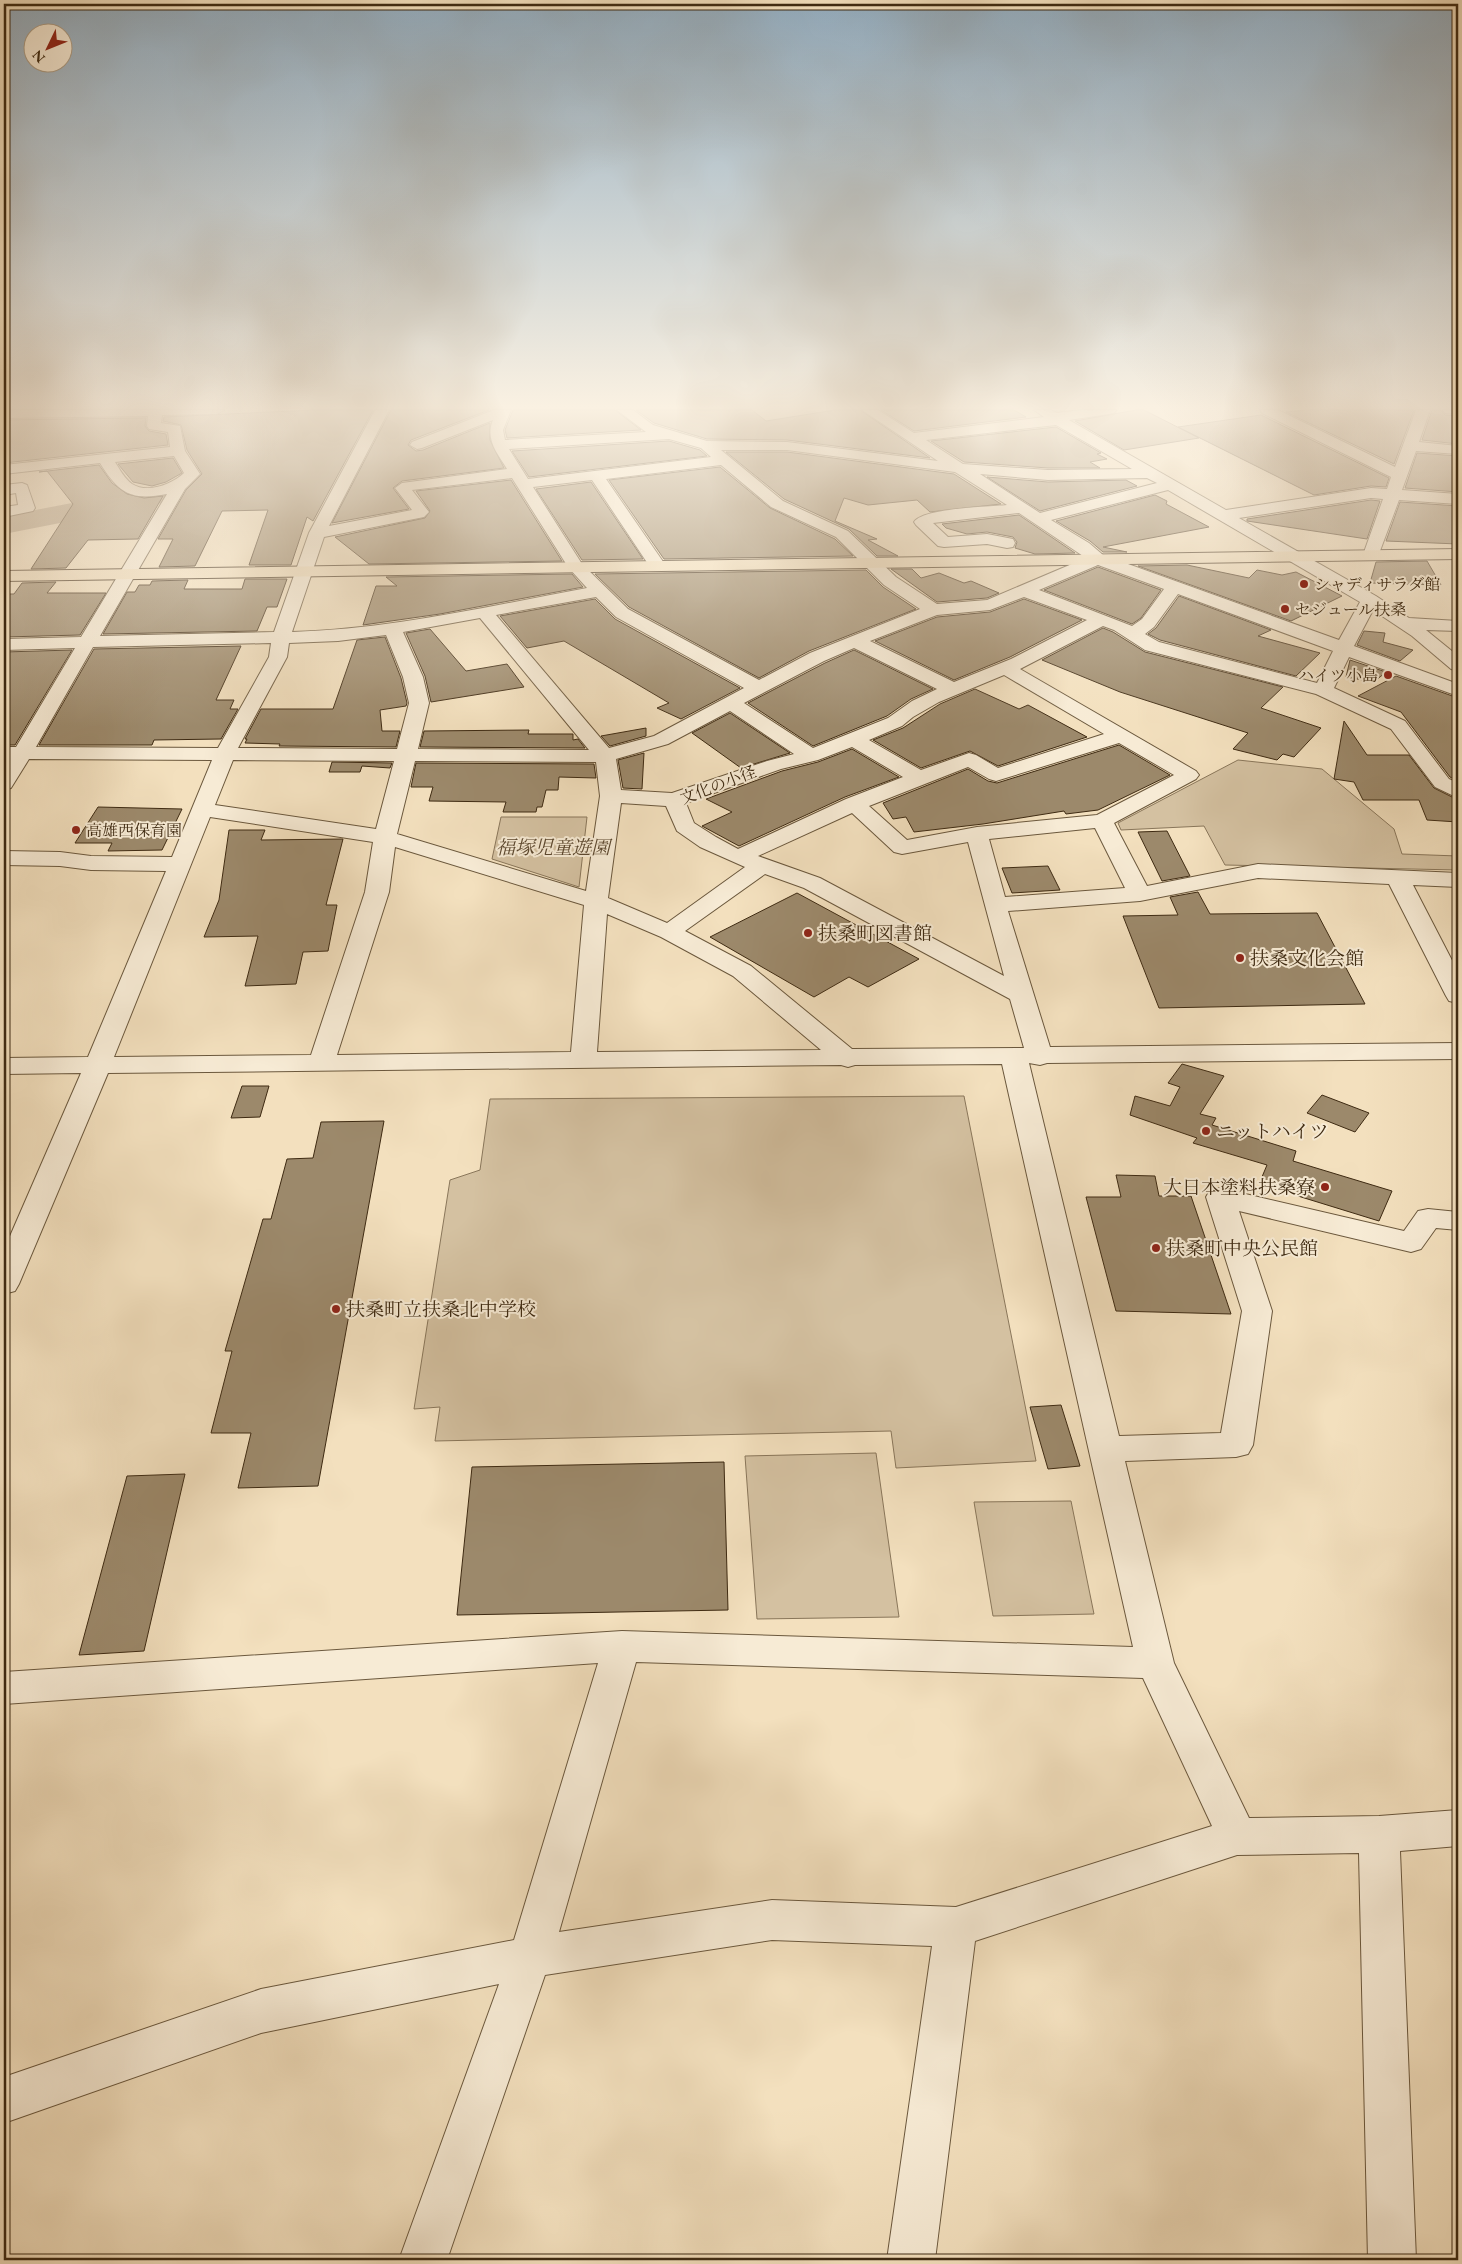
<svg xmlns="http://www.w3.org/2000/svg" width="1462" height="2264" font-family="'EB Garamond','Noto Serif JP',serif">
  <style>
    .green { fill: #d4c1a1; stroke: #89765a }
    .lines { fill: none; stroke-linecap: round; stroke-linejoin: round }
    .river { fill: #b5a284; fill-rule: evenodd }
    .building { fill: #9c896b; stroke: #3e2a12 }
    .minor-casing { stroke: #6b583d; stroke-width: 2 }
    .major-casing { stroke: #3e2a12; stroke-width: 2 }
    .minor { fill: #f7ebd5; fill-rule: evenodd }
    .major { fill: #f3e0be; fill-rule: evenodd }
    .poi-dot { fill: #8f2418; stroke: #f7ebd5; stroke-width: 2 }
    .labels { text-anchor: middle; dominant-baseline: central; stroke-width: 4; stroke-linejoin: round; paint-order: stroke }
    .far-poi-label { font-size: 16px; fill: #3e2a12; stroke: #f7ebd5; text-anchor: start }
    .far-street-label { font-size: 16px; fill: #3e2a12; stroke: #f7ebd5 }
    .park-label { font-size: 19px; font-style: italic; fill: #5c482f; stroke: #f7ebd5 }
    .poi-label { font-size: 19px; fill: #3e2a12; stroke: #f7ebd5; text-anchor: start }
  </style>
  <rect width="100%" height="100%" fill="#f3e0be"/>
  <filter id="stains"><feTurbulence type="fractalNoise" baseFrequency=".004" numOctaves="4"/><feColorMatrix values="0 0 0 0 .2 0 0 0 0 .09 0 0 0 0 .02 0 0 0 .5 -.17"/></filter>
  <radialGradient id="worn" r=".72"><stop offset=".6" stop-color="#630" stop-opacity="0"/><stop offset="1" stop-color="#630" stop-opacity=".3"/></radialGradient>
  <path class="green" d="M1238 760 1322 769 1394 829 1402 854 1458 856V870L1225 865 1204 826 1121 830 1118 823Z
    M501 817H587L579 887 492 859Z
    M964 1096 1036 1461 896 1468 891 1431 435 1441 440 1407 414 1409 450 1180 480 1170 490 1099Z
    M876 1453 899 1617 757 1619 745 1456Z
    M1071 1501 1094 1614 993 1616 974 1502Z"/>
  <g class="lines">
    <path class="river" d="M161 486 172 489 176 495 172 501 4 534V516Z"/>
  </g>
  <path class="building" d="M313 410H373L313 521 307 517 291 565H249L268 510 222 511 195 566 159 567 173 539H158L186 490 202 474 187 450 181 425 163 421 164 417Z
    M391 410H489L411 440 408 445 416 451 423 450 490 423V440L504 468 402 481 393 488 409 509 332 523Z
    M513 410H615L641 430 507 438 505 430Z
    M636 410H752L766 421 835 410H860L930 458 787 440 707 439 654 423Z
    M881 410H1014L1026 417 914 431Z
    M1136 410H1144L1199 438 1124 450 1075 421Z
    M1307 410H1414L1394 464 1286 412Z
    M1432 410H1441L1445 415 1458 416V444L1422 440Z
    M1261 415 1389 478 1386 487 1371 486 1314 495 1178 427Z
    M138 418H146L145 426 149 431 166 434 168 445 4 463V420Z
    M1056 427 1101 453 1097 454 1107 459 1090 462 1100 468H1048L964 462 931 441Z
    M669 441 700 450 707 456 529 477 512 451Z
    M726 452H787L954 474 1001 504 930 512 917 500 868 505 844 498 835 521 877 539 868 540 898 556H877L849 529 784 499Z
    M1417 453 1458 456V492L1405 488Z
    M173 458 182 473 166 482 152 486 133 482 118 464Z
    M99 465 112 483 127 494 144 498 163 496 138 539 88 540 66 568 31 569 73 504 47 471 39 472Z
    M720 467 770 508 835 539 853 556 664 559 609 480Z
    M987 477 1048 482 1126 480 1137 486 1040 511Z
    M511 480 562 561 369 564 335 537 425 518 430 511 416 491Z
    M591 482 643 559 582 560 536 489Z
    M1155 495 1167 501 1166 504 1209 527 1103 547 1127 552H1103L1090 541 1056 521Z
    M1371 500 1380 501 1367 539 1247 521V519Z
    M1400 502 1458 506V544L1386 541Z
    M1019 515 1075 553 1035 554 1015 548 1017 542 1013 537 987 532 967 534 946 528 942 524Z
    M1427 561 1441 585 1370 583 1376 562Z
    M1187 565 1249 578 1257 570 1282 575 1296 572 1342 596 1291 621 1138 566Z
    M1098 567 1161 590 1141 618 1132 624 1044 590Z
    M891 569H912L921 578 939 573 964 583 971 581 999 593 987 598 937 602Z
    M866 570 883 587 916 609 809 651 759 678 629 607 595 574Z
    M572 574 583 587 440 614 363 625 376 586H397L386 577Z
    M245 579H287L277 607H267L257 631 103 634 127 592H135L139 585H150L152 581 188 580 184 589H242Z
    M56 582 47 593H106L80 635 4 637V594H14L22 583Z
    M1179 596 1271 630 1258 636 1320 653 1296 676 1160 640 1148 634 1156 628Z
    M595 599 615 619 740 688 681 719 657 708 669 703 564 641 527 648 500 616Z
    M1024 599 1082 620 1010 657 954 680 875 641 937 617 990 612Z
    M1103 628 1113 632 1145 652 1283 687 1261 708 1321 728 1294 757 1283 754 1277 760 1233 749 1248 733 1120 692 1042 660Z
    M430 629 466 671 507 664 524 687 431 702 425 676 406 633Z
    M1364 631 1385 633 1383 642 1413 650 1400 661 1357 645Z
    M385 637 401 678 407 703 406 706 380 710 382 731H400L396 747 279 746 280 744 245 743 247 739H245L261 709H333L357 640Z
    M241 646 216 700H234L230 709H238L221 739 154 740 152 745H39L94 649Z
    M72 650 15 745H4V652Z
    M854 650 933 689 911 699 887 716 813 746 748 703 825 663Z
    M1350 660 1386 672 1374 682 1346 677Z
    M1396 676 1458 698V781L1450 777 1401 712 1358 696Z
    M975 689 1019 709 1028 705 1087 737 998 766 970 751 921 768 873 740 903 728 940 704Z
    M730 713 790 753 741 768 692 733Z
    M1344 721 1367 755H1409L1434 788 1458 800V822L1427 820 1419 800H1363L1354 782 1334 779Z
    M646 728V736L610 746 601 736Z
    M529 730 528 734H573V740L578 739 585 748 420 747 424 731Z
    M1119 745 1170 775 1098 810 1066 814 1064 811 983 824 914 832 906 817 893 819 883 803 968 769 988 781 997 783Z
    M852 749 899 777 845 797 739 846 702 826 732 812 706 799 782 771 818 762Z
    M644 753 642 789 623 788 618 760Z
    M332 762 392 763 390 768 362 766 360 772H329Z
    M416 763 594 764 596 778 559 777 558 790H546L542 807H537L536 812H503L506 802 429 801 433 787H411Z
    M98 807 182 809 162 850 108 851 112 843H75Z
    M229 830H265L261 840 343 839 326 905H337L328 951 303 952 296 984 245 986 258 936 204 937 219 900Z
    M1167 831 1190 876 1162 881 1138 832Z
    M1048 866 1060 890 1012 893 1002 868Z
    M1198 892 1210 914 1317 913 1365 1004 1159 1008 1123 916 1178 915 1170 897Z
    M797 893 919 959 868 987 849 977 814 997 710 937Z
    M1182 1064 1224 1076 1200 1114 1216 1118 1212 1125 1296 1151 1293 1161 1392 1191 1379 1221 1259 1184 1267 1165 1193 1143 1197 1138 1130 1115 1135 1096 1170 1106 1180 1087 1168 1083Z
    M242 1086H269L260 1117 231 1118Z
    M1322 1095 1369 1113 1355 1132 1307 1113Z
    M384 1121 318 1486 238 1488 251 1433H211L232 1351H225L263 1219H271L287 1159 313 1158 321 1122Z
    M1116 1175 1155 1176 1159 1196H1191L1231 1314 1116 1311 1086 1197H1121Z
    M1061 1405 1080 1466 1048 1469 1030 1407Z
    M724 1462 728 1610 457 1615 472 1467Z
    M185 1474 144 1651 79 1655 127 1476Z"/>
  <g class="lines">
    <defs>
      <path id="minor" d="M4 410H224L217 414 162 415 161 423 180 426 185 451 200 474 185 489 100 636 274 632 309 533 375 410H389L329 526 412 510 395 488 402 483 507 469C497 453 485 439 493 420L422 448 417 449 410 445 412 442 494 410H511L503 430 505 440 646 432 617 410H633L653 425 707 441 787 442 938 461 862 410H878L914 433 1044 417 1034 410H1051L1057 413 1081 410H1116L1114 413 1109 414 1069 420 1226 510 1371 488 1387 489 1391 477 1262 413 1260 410H1278L1395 467 1416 410H1430L1419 442 1458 446V454L1416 451 1402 490 1458 494V504L1399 500 1377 559H1365L1363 555 1383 499 1371 498 1239 518 1376 596 1409 618 1458 621V631L1426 630 1458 656V671L1451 669 1412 636 1373 610 1354 646 1458 684V696L1349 657 1334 688 1405 721 1449 779 1458 783V798L1435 787 1391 729 1316 694 1145 650 1114 630 1103 626 1020 669 1196 771 1199 775 1196 779 1114 823 1147 886 1258 864 1458 873V887L1413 885 1458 972V1003L1449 1001 1446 996 1389 884 1258 878 1140 901 1008 911 1050 1047 1458 1043V1059L1047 1063 1040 1065 1029 1063 1119 1436 1221 1433 1242 1311 1206 1197 1210 1190 1220 1188 1404 1231 1418 1211 1428 1209 1458 1212V1230L1436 1228 1421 1249 1411 1252 1239 1211 1272 1311 1253 1445 1248 1454 1236 1457 1125 1461 1174 1663 1249 1818 1379 1816 1458 1810V1846L1400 1851 1416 2260H1368L1359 1853 1237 1855 975 1941 935 2260H887L932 1946 772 1940 545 1975 447 2260H399L499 1984 261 2033 4 2123V2077L261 1989 514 1940 598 1663 4 1704V1672L622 1631 1133 1647 1002 1064 855 1065 848 1067 841 1065 108 1073 19 1284 15 1291 4 1294V1250L81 1073 4 1074V1058L88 1057 166 871 91 870 60 866 4 865V851L60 852 91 856 172 857 212 760 29 759 11 788 4 790V767L8 759H4V747H16L75 648 4 650V639L81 637 167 494C132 501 119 494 100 463L4 474V465L170 447 168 432 149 429 147 426 148 416 4 418ZM1056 425 1132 469 1048 470 963 464 926 440ZM669 439 701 448 711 457 528 479 509 449ZM721 450H787L955 472 1007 505C988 507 923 508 914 522L916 525 938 546 944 547 987 544 1007 548 1013 547 1015 543 1013 539 987 534 948 537 933 523 1019 513 1086 558 987 600 937 604 896 577 848 531 783 501ZM174 456 184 473C172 484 148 494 132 484 125 479 120 470 115 462ZM721 465 771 507 836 537 884 585 920 609 810 653 759 680 628 609 582 564 533 487 592 480 652 570H664L666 566 606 479ZM980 474 1048 480 1147 478 1157 483 1040 513ZM512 478 568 567 587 588C490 606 392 629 292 632L324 537 424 517 429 512 412 490ZM1168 490 1360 602 1339 640 1103 555 1089 543 1051 520ZM1098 565 1164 589 1142 619 1132 626 1039 590ZM1178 594 1333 651 1317 683 1159 642 1145 634 1154 627ZM596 597 616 617 744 688 654 736 609 748 496 615ZM1024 597 1087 620 1011 659 954 682 870 641 937 615 990 610ZM480 618 589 750 418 749 429 703 423 677 403 632ZM386 635 403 677 409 703 397 749 238 748 287 657 289 643 338 641ZM271 643 269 657 218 748 36 747 93 647ZM854 648 937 689 912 701 888 718 813 748 744 703 824 661ZM1004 675 1104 734 998 768 976 755 969 753 921 770 869 740 902 726 913 717 939 702ZM730 711 794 754 767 761 672 793 621 790 616 759 668 744ZM1119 743 1174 775 1097 815 977 827 907 840 869 806 968 767 989 779 996 781ZM852 747 903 777 846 799 738 849 716 837 694 823 686 803 781 769 818 760ZM233 760 394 761 376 829 215 805ZM415 761 596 762 600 796 586 891 397 834ZM621 803 666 806 677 831 700 847 745 867 667 923 608 898ZM852 813 894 852 902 854 968 842 1004 976 820 878 758 856ZM210 817 373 842 365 892 311 1055 114 1057ZM1095 828 1125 888 1005 897 989 839ZM395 847 584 905 571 1052 337 1055 389 892ZM765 874 804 888 1010 999 1024 1048 852 1049 751 966 685 931ZM607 914 661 937 733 976 821 1050 597 1052ZM636 1662 1143 1678 1212 1826 956 1907 772 1900 559 1932Z
        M1443 410H1458V414L1445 413Z
        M22 483 27 485 35 508 33 511 4 517V507L18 505 16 493 4 495V485Z"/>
      <path id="major" d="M1458 549V559L4 581V571Z"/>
    </defs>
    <use href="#minor" class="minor-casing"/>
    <use href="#major" class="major-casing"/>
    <use href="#minor" class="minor"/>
    <use href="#major" class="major"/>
  </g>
  <linearGradient id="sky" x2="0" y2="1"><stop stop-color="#93adc0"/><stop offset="0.56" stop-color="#faf1e2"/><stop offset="1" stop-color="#faf1e2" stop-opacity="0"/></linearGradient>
  <rect width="1462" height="727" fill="url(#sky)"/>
  <g class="poi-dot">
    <circle cx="1304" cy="584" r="5"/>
    <circle cx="1285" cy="609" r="5"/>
    <circle cx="1388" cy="675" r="5"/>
    <circle cx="76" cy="830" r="5"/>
    <circle cx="808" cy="933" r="5"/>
    <circle cx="1240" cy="958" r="5"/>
    <circle cx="1206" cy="1131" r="5"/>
    <circle cx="1325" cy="1187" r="5"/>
    <circle cx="1156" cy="1248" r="5"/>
    <circle cx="336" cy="1309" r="5"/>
  </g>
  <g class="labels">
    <g class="far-poi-label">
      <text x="1314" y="584">シャディサラダ館</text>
      <text x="1295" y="609">セジュール扶桑</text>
      <text x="1378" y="675" text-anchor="end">ハイツ小島</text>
      <text x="86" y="830">高雄西保育園</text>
    </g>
    <g class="far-street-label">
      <text transform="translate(718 785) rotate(-21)">文化の小径</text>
    </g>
    <g class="park-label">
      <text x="553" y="847">福塚児童遊園</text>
    </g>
    <g class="poi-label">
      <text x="818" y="933">扶桑町図書館</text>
      <text x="1250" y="958">扶桑文化会館</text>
      <text x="1216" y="1131">ニットハイツ</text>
      <text x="1315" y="1187" text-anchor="end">大日本塗料扶桑寮</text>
      <text x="1166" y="1248">扶桑町中央公民館</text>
      <text x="346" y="1309">扶桑町立扶桑北中学校</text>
    </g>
  </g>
  <rect width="1462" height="2264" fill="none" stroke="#f3e0be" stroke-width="20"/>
  <rect x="5" y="5" width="1452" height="2254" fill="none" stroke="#3e2a12" stroke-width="2.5"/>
  <rect x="10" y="10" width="1442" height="2244" fill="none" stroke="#3e2a12"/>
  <g transform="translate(48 48) rotate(227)"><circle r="24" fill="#f7ebd5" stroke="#ad9e87"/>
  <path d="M0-4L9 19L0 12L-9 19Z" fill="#8f2418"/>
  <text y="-8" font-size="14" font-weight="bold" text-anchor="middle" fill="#3e2a12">N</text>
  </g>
  <rect width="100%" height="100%" filter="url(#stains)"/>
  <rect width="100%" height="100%" fill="url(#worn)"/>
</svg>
